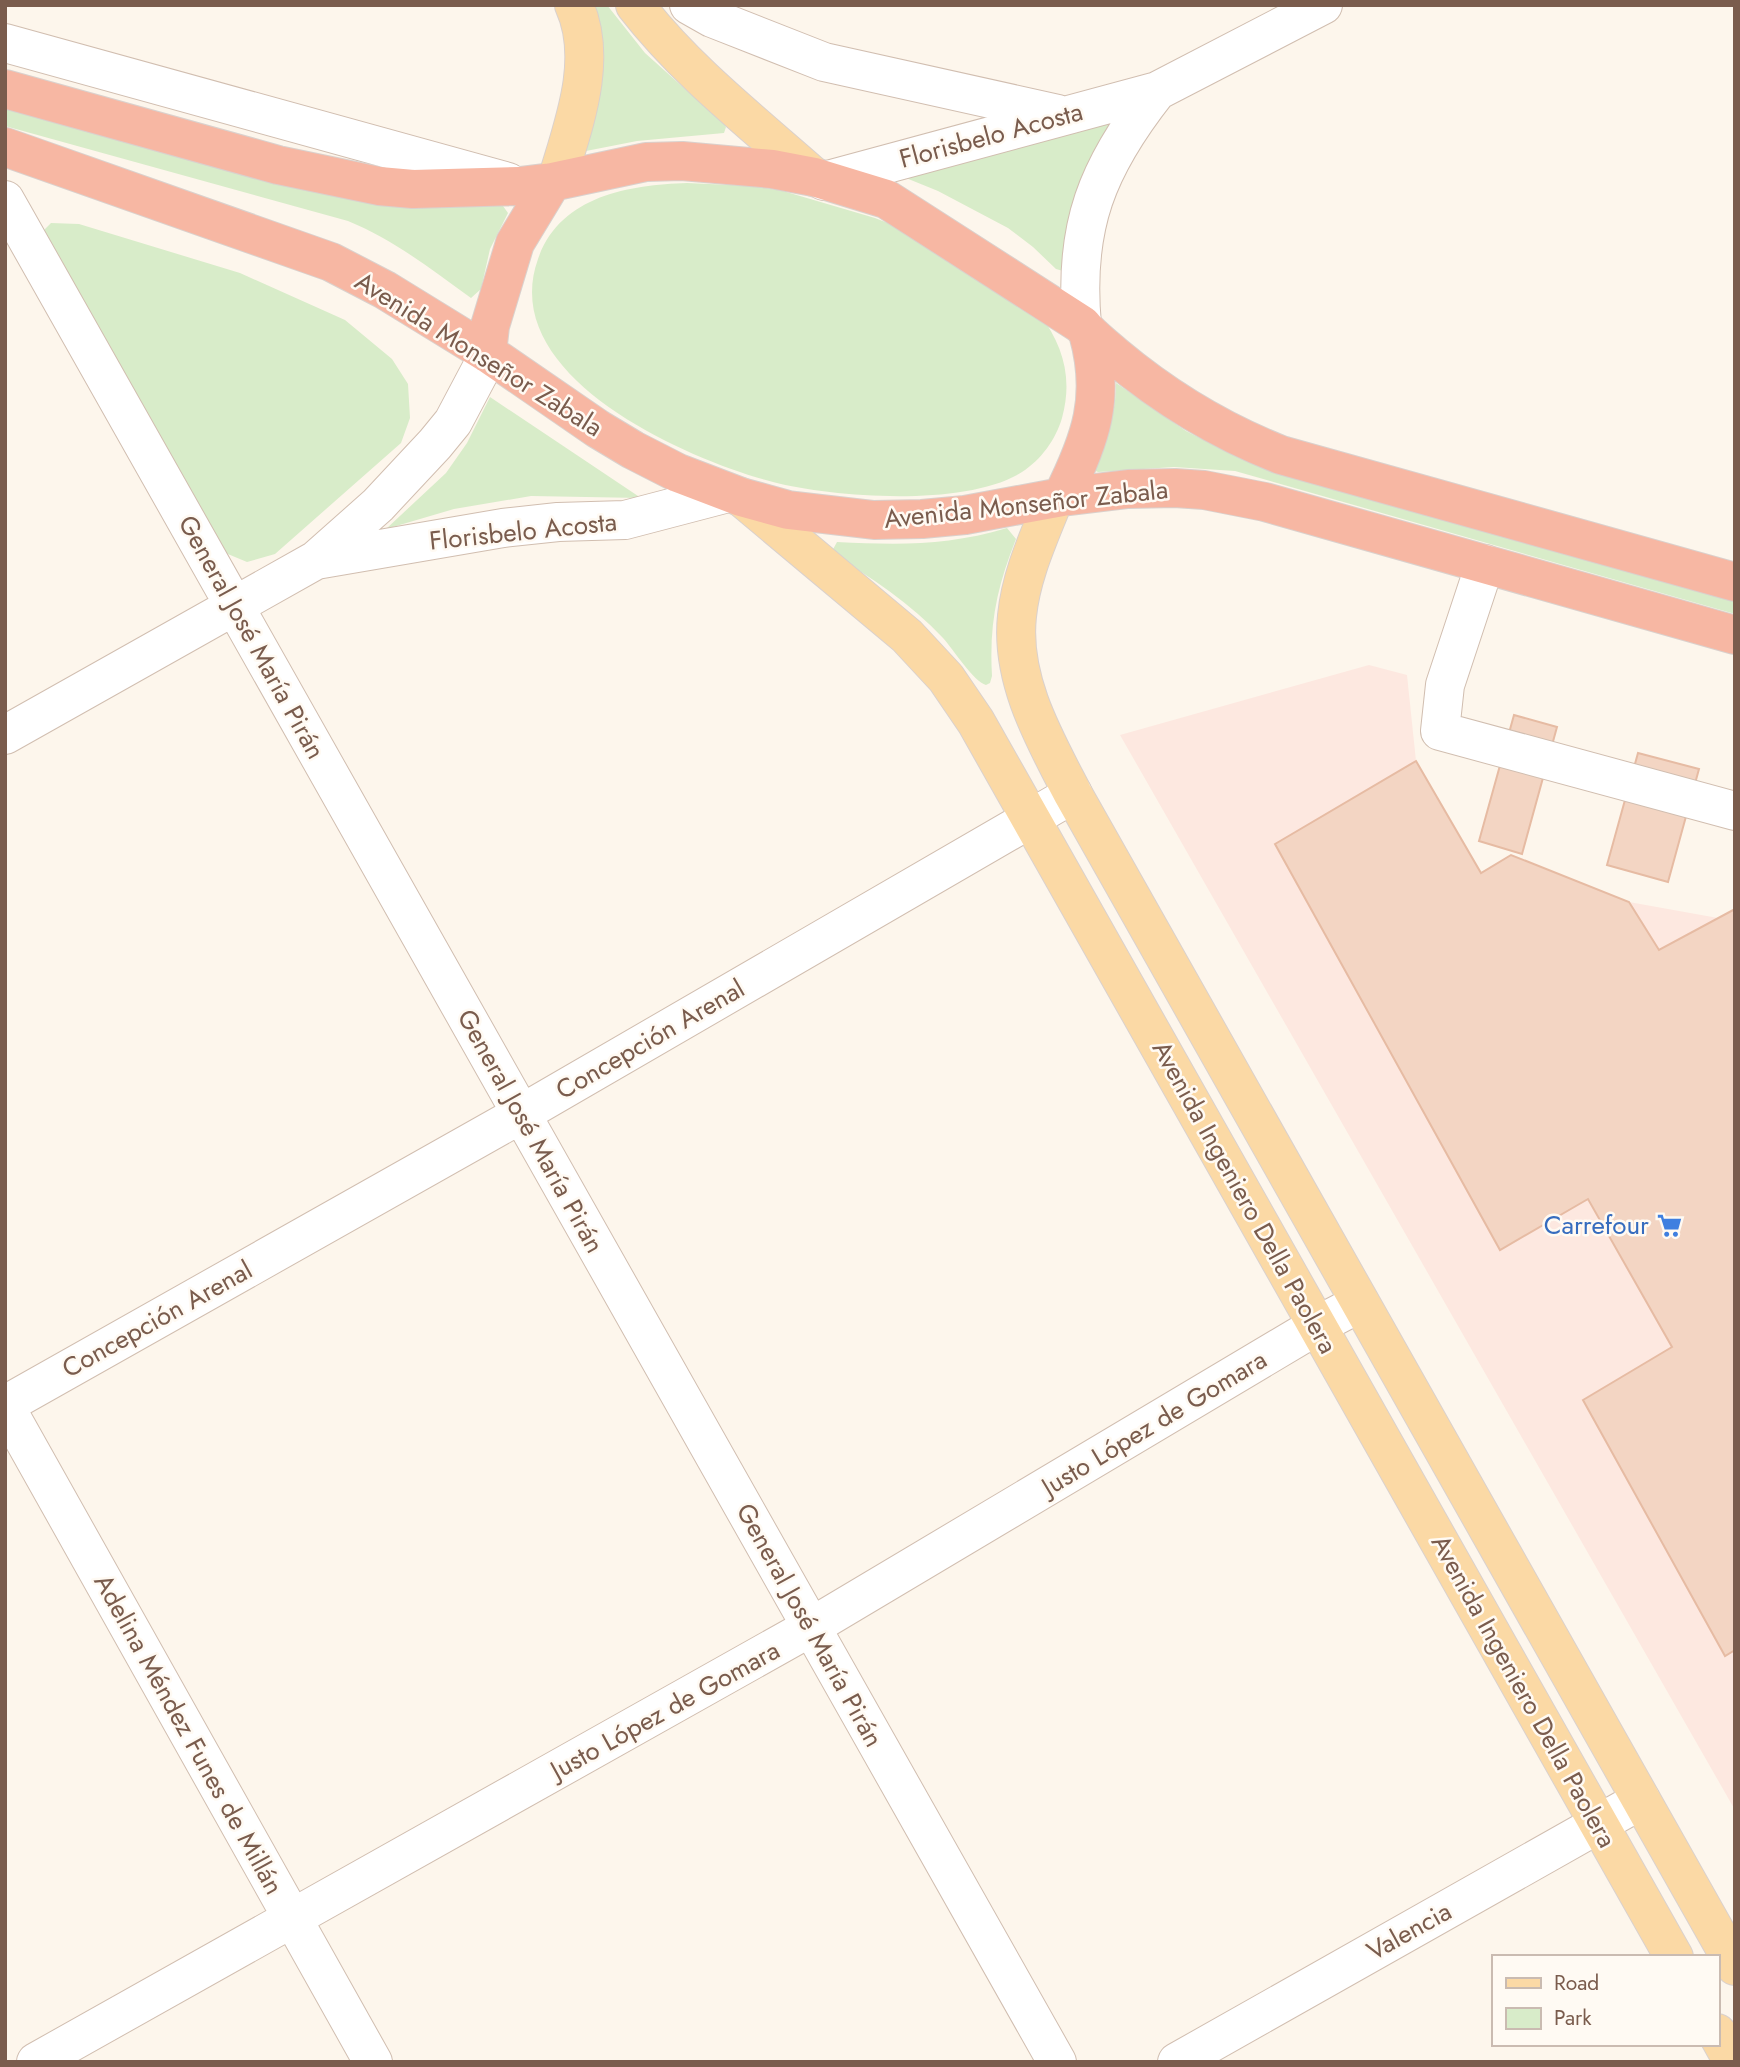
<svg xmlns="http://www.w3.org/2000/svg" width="1740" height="2067" font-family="Jost,sans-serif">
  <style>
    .commercial { fill: #fde8e0 }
    .green { fill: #d8ecc9 }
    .building { fill: #f3d5c3; stroke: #e6bba3; stroke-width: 2 }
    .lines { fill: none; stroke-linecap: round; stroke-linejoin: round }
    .minor-casing { stroke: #d1beb0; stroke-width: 40 }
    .major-casing { stroke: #dad1cd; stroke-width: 40 }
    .highway-casing { stroke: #dad1cd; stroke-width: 40 }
    .minor { stroke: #fff; stroke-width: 38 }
    .major { stroke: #fbd9a5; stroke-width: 38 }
    .highway { stroke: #f7b7a3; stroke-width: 38 }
    .labels { text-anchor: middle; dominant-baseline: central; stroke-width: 5; stroke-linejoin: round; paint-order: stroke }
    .street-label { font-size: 26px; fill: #7a5c4d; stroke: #fffaf3 }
    .shop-label { font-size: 26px; fill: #366cbe; stroke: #fffaf3; text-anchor: end }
  </style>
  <rect width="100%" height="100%" fill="#fdf6ec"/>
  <path class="commercial" d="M1369 665 1407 675 1416 761 1481 873 1511 855 1629 902 1718 918 1735 909V1810L1120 735Z"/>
  <path class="green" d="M593 5H607L645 53 724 124 726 127 724 133 637 141 586 151Z
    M5 105 498 199 508 213 490 249 481 289 471 298C431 269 394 240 348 221L5 126Z
    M1114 111 1063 271 1056 269 1033 247 1008 228 938 191 906 178Z
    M687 183 753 186 783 191 875 218 903 229 1040 314C1063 346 1073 378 1062 418 1056 439 1041 460 1022 472 967 507 835 498 773 482 686 459 496 376 538 259 560 196 628 185 687 183Z
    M51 223 79 224 240 273 345 320 392 359 408 384 410 418 401 443 275 554 247 562 223 552 39 235Z
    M1116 383 1186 431 1239 458 1735 599V614L1235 471 1174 467 1098 472 1091 469C1106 440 1116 416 1116 383Z
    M490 397 641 498 531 496 454 509 386 529 446 473 467 443Z
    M1007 528 1016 539C997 587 989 624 992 676L990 683 986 685C974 682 953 649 943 638 911 604 871 577 831 553L837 542C899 545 947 546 1007 528Z"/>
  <path class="building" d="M1514 715 1557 727 1522 854 1479 841Z
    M1638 753 1699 769 1668 882 1607 865Z
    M1416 761 1481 873 1511 855 1629 902 1659 950 1735 909V1650L1725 1656 1583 1400 1672 1347 1588 1199 1500 1250 1275 844Z"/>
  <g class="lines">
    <defs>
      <path id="minor" d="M689 5 712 18 824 62 1058 114
        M5 43 508 182
        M824 181 1157 91 1323 5
        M5 200 1057 2062
        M1082 325C1073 227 1097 167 1157 91
        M316 560 503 528 558 522 625 520 728 493
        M1485 564 1445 685 1440 731 1735 811
        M5 735 316 560 378 505 435 444 453 422 489 354
        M5 1405 521 1114 1073 794
        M5 1406 373 2062
        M36 2062 811 1627 1318 1325 1360 1303
        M1177 2062 1641 1800"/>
      <path id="major" d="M635 5C686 71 752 122 814 177
        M557 180C573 126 599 60 574 5
        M741 497 907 636 946 678 976 722 1674 1957
        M1054 499C1039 537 1021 575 1017 616 1010 680 1045 740 1073 794L1735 1966
        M1717 2033 1733 2062"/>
      <path id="highway" d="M5 89 278 165 379 186 413 189 520 186 552 182 646 162 682 161 772 169 814 177 886 199 1082 325C1091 337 1103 345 1114 355 1164 397 1220 431 1281 455L1735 582
        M5 147 331 262 385 290 489 354 598 429 633 450 678 473 741 497 788 510 874 520 922 519 965 515 1062 497 1128 489 1175 488 1204 490 1265 502 1735 635
        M487 353 490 326 515 243 552 182
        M1062 497C1091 439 1106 397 1088 333"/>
    </defs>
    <use href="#minor" class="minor-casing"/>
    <use href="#major" class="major-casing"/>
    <use href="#highway" class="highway-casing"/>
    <use href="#minor" class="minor"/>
    <use href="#major" class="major"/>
    <use href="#highway" class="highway"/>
  </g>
  <defs>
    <symbol id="supermarket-bare" viewBox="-9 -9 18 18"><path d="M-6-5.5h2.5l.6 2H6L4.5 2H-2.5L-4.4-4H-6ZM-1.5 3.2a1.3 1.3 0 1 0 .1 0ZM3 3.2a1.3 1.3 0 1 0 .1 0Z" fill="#3f7fe0" stroke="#fffaf3" stroke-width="2.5" paint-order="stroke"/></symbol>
  </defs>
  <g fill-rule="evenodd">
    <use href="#supermarket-bare" x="1652" y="1208" width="35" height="35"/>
  </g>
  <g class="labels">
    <g class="street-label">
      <text transform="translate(991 135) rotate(-15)">Florisbelo Acosta</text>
      <text transform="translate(479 354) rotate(32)">Avenida Monseñor Zabala</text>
      <text transform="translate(1026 504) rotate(-6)">Avenida Monseñor Zabala</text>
      <text transform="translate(523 531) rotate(-6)">Florisbelo Acosta</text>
      <text transform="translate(252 637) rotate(61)">General José María Pirán</text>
      <text transform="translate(650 1039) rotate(-30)">Concepción Arenal</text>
      <text transform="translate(531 1131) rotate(61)">General José María Pirán</text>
      <text transform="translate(1245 1197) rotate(61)">Avenida Ingeniero Della Paolera</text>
      <text transform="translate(157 1319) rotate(-29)">Concepción Arenal</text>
      <text transform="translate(1154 1423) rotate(-31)">Justo López de Gomara</text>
      <text transform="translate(810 1625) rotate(61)">General José María Pirán</text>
      <text transform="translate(1524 1691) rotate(61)">Avenida Ingeniero Della Paolera</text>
      <text transform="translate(665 1710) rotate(-29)">Justo López de Gomara</text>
      <text transform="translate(189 1734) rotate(61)">Adelina Méndez Funes de Millán</text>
      <text transform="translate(1409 1931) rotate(-29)">Valencia</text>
    </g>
    <g class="shop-label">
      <text x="1649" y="1225">Carrefour</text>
    </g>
  </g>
  <rect width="1740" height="2067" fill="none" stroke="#7a5c4d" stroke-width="14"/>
  <rect x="1492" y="1955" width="228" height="91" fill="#fffaf3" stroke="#cabbb1" stroke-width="2"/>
  <rect x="1506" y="1978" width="35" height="10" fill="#fbd9a5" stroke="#cabbb1" stroke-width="2"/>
  <text x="1554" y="1990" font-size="21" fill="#7a5c4d">Road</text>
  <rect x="1506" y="2008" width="35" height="21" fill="#d8ecc9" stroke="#cabbb1" stroke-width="2"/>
  <text x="1554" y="2025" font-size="21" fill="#7a5c4d">Park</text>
</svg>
